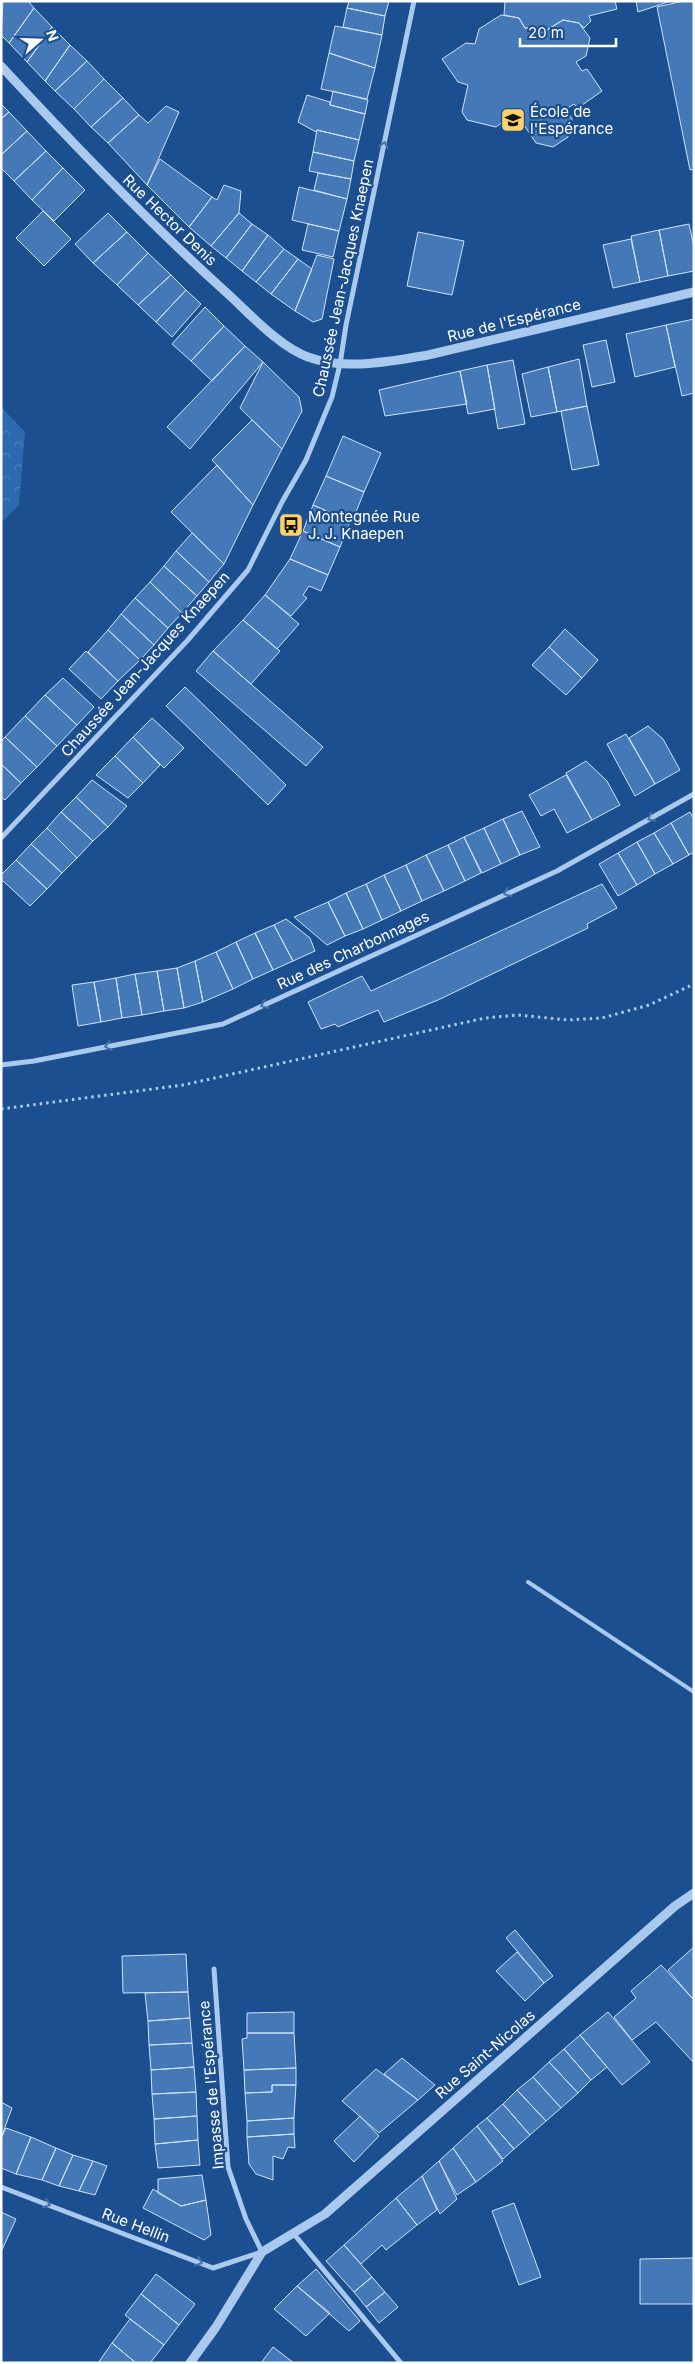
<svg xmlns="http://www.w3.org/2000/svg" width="695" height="2364" font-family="Inter,sans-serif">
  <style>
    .forest { fill: url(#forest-crowns) }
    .building { fill: #4478b7; stroke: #cfe3fa }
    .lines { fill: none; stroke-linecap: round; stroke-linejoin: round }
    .path { stroke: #a9c9ee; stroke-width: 3; stroke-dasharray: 2.5 4; stroke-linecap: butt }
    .service { stroke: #a9c9ee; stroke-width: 4 }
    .minor { stroke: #a9c9ee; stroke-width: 5 }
    .tertiary { stroke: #a9c9ee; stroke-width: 9 }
    .oneway { stroke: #4674ac }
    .labels { text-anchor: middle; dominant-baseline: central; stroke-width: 4.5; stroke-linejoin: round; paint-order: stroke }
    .poi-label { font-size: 15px; fill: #fff; stroke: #1b4f8f; text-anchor: start }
    .street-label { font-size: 15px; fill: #fff; stroke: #1b4f8f }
  </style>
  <defs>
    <pattern id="forest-crowns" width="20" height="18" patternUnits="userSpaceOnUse" patternTransform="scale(1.25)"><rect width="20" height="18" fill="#2e69ad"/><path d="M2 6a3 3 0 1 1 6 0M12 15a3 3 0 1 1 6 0" fill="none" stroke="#4d80b9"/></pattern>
  </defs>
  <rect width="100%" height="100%" fill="#1b4f8f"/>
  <path class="forest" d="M1 407 25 432 19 505 1 523Z"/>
  <path class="building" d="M3 1H28L34 8 9 43 1 35Z
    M349 1H389L385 16 347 8Z
    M505 1H615L617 9 589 16 591 21 584 28 579 23 563 20 542 33 539 29 525 28 519 18 504 15Z
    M636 1H671L638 12Z
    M683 1H694V169L690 170 657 7Z
    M34 8 52 27 27 62 9 43Z
    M347 8 385 16 382 35 343 27Z
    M501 15 519 18 525 28 539 29 542 33 563 20 579 23 590 38 586 56 576 62 582 71 587 69 602 91 578 108 574 104 566 109 572 119 568 137 553 147 536 143 522 122 519 124 504 121 496 127 467 120 462 112 468 85 458 82 442 59 466 43 475 44 479 29Z
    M335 26 382 35 375 68 329 53Z
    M52 27 70 45 45 81 27 62Z
    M70 45 87 61 55 91 45 81Z
    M329 53 375 68 367 99 321 89Z
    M87 61 104 79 74 109 55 91Z
    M104 79 123 98 91 127 74 109Z
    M333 91 368 100 365 114 330 105Z
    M307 95 330 102V105L365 114 359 140 317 130 316 132 298 122Z
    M123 98 139 115 108 143 91 127Z
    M1 104 9 112 1 119Z
    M166 106 179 112 147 185 108 143 139 115 148 123Z
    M9 112 27 131 1 155V119Z
    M317 130 359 140 354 161 313 152Z
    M27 131 46 151 14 181 1 168V155Z
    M46 151 63 168 32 200 14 181Z
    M313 152 354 161 351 179 309 171Z
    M160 159 212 197 189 227 147 185Z
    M63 168 85 190 54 221 32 200Z
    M318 173 351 179 347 199 314 190Z
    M224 185 241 191 239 213 211 246 189 227 212 197 217 200Z
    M299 187 347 199 339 231 292 220Z
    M43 211 71 239 44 266 16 238Z
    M108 213 127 232 93 263 75 244Z
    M239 213 252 224 226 258 211 246Z
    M252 224 268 235 242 271 226 258Z
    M308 224 339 231 333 257 302 250Z
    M689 224 694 247V271L668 276 659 230Z
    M659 230 668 276 640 282 631 236Z
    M127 232 148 253 117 285 93 263Z
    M418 232 464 241 452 295 407 286Z
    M268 235 284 249 256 282 242 271Z
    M631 239 640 282 613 288 603 245Z
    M284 249 298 259 271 294 256 282Z
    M148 253 171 275 138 305 117 285Z
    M317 255 334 259 322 319 313 322 295 311Z
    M298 259 312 269 295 311 271 294Z
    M171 275 186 290 156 322 138 305Z
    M186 290 201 304 172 337 156 322Z
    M205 307 224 326 191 361 172 344Z
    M694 319V393L682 396 666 325Z
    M666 325 675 367 635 377 626 334Z
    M224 326 245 346 212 381 191 361Z
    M606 340 615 382 592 387 583 345Z
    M245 346 263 362 190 449 167 427Z
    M579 359 587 406 557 412 548 367Z
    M513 360 525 424 498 429 487 365Z
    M263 362 299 397 302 411 282 449 240 408Z
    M487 365 495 409 468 414 460 371Z
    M548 367 557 412 531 417 522 374Z
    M460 371 467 404 385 416 379 390Z
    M587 406 599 465 572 470 561 411Z
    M252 420 282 449 253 505 212 460Z
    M343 436 381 453 364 492 326 476Z
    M217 465 253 505 224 564 171 512Z
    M326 476 364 492 352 522 313 505Z
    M313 505 350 522 340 547 303 531Z
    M303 531 340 547 328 575 290 559Z
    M192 533 224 564 209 582 176 551Z
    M176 551 209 582 197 596 164 566Z
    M290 559 328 575 321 591 309 586 303 595 307 598 291 616 265 595Z
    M164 566 197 596 182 613 150 582Z
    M150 582 182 613 168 628 135 598Z
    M265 595 299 624 277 649 243 620Z
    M135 598 168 628 154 645 121 614Z
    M121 614 154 645 140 660 108 630Z
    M243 620 280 651 251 684 213 651Z
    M565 629 598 660 582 678 549 647Z
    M108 630 140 660 118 681 88 652Z
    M549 647 582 678 566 695 532 665Z
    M86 651 118 681 101 699 69 669Z
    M213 651 323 747 306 766 196 671Z
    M63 678 94 707 77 725 45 695Z
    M185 687 286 785 268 805 166 706Z
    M45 695 77 725 57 746 25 716Z
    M25 716 57 746 37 767 5 737Z
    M152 718 184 748 164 768 133 737Z
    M648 726 663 739 680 770 655 784 629 738Z
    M626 734 655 784 635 796 607 744Z
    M5 737 37 767 21 783 1 764V741Z
    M133 737 160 765 143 783 115 756Z
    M115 756 143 783 128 798 96 775Z
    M586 761 607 781 620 805 592 820 566 773Z
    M1 764 21 783 5 800 1 797Z
    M566 775 592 820 567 833 554 809 541 816 529 795Z
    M92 780 127 806 108 827 76 797Z
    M76 797 108 827 93 841 61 812Z
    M522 811 540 847 520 855 503 819Z
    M61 812 93 841 77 858 47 828Z
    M690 812 694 819V852L689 855 671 823Z
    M503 819 520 855 501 864 484 828Z
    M671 823 689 855 673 864 654 833Z
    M47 828 77 858 62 873 31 844Z
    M484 828 501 864 482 873 464 837Z
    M654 833 673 864 655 874 637 842Z
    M464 837 481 873 465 881 448 845Z
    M637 842 655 874 637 885 618 853Z
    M31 844 62 873 47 889 16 860Z
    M448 845 465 881 444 891 426 855Z
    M618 853 637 885 618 896 599 864Z
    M426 855 444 891 422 901 406 865Z
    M16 860 47 889 30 906 1 879V875Z
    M406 865 422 901 401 911 384 875Z
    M384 875 401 911 382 920 366 884Z
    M366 884 382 920 363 929 346 893Z
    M602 884 617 908 587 924 588 928 438 1000 384 1022 378 1010 338 1027 335 1024 321 1029 308 1002 362 976 371 991Z
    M346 893 363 929 345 936 328 902Z
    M328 902 345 936 327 945 294 917Z
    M286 919 310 938 315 951 293 961 274 925Z
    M274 925 293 961 273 970 255 933Z
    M255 933 273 970 253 979 236 942Z
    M236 942 253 979 233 989 216 952Z
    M216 952 233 989 203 1002 195 961Z
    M195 961 203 1002 184 1008 177 968Z
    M177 968 184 1008 164 1011 157 971Z
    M157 971 164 1011 142 1015 135 974Z
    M135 974 142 1015 122 1018 116 978Z
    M116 978 122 1018 101 1022 94 982Z
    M94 982 101 1022 78 1026 72 985Z
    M515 1930 553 1976 544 1983 506 1938Z
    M694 1947V2000L668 1970Z
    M517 1952 544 1983 525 2001 496 1971Z
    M186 1954 188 1992 123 1993 122 1956Z
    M661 1965 694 2000V2063L656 2022 632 2040 614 2017 636 1998 631 1991Z
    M188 1992 190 2018 148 2021 145 1993Z
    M294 2012V2033H247V2013Z
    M608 2012 650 2062 622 2085 580 2035Z
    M190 2018 192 2043 149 2045 148 2021Z
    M247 2033H294L296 2068 244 2070 242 2039 247 2038Z
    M580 2035 607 2067 591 2080 564 2049Z
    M192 2043 194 2067 151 2070 149 2045Z
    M564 2049 591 2080 578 2093 549 2062Z
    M402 2058 435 2085 418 2100 384 2074Z
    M549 2062 578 2093 561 2108 533 2077Z
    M194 2067 196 2092 152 2094 151 2070Z
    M296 2068V2085H272V2092L245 2093 244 2070Z
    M376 2069 418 2100 379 2133 342 2101Z
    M533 2077 561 2108 546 2121 517 2090Z
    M272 2085H296L294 2118 247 2121 245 2093 272 2092Z
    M517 2090 546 2121 530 2135 503 2104Z
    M196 2092 197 2116 154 2119 152 2094Z
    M1 2102 12 2108 1 2138Z
    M503 2104 530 2135 514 2149 487 2118Z
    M197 2116 198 2140 155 2144 154 2119Z
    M360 2116 379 2136 354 2162 334 2141Z
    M294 2118V2134L247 2137V2121Z
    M487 2118 514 2149 503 2159 477 2126Z
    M477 2126 503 2161 476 2182 453 2148Z
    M6 2128 31 2137 16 2174 1 2168V2138Z
    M294 2134 295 2148 288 2147 283 2159 273 2156V2180L256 2174 249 2164 247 2137Z
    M31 2137 56 2148 42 2180 16 2174Z
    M198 2140 200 2165 158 2168 155 2144Z
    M56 2148 73 2155 59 2186 42 2180Z
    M453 2148 476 2182 457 2195 439 2161Z
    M73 2155 93 2161 79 2191 59 2186Z
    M93 2161 107 2166 95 2195 79 2191Z
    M439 2161 457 2199 440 2214 422 2176Z
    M202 2175 206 2200 181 2206 158 2193V2179Z
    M422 2176 437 2210 417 2225 396 2198Z
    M153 2189 181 2206 206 2200 211 2235 204 2240 143 2208Z
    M396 2198 417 2225 386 2250 382 2245 361 2264 344 2245Z
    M514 2203 541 2277 519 2285 492 2211Z
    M1 2212 16 2219 1 2252Z
    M344 2245 372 2277 354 2292 326 2261Z
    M694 2258V2304H640V2259Z
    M316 2269 360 2321 349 2331 297 2286Z
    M156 2274 195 2304 179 2325 141 2294Z
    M372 2277 385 2292 366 2307 354 2292Z
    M297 2286 330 2313 306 2336 274 2309Z
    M385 2292 398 2307 379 2323 366 2307Z
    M141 2294 179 2325 164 2345 125 2315Z
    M130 2319 164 2345 150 2363H136L112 2343Z
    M112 2343 136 2363H98Z
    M273 2347 294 2363H261Z"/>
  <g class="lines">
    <path class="path" d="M1 1109 183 1085 485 1018 518 1015 568 1020 602 1018 649 1005 694 984"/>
    <path class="service" d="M528 1582 694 1692"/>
    <path class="minor" d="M1 838 187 641 248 570 282 502 306 460 320 426 332 397 340 364 346 325 414 1
      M1 1065 34 1061 223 1024 557 871 694 794
      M1 2187 213 2268 262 2252 246 2219 228 2167 214 1969
      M293 2233 401 2363"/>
    <path class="tertiary" d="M1 66C74 145 148 222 228 294 251 315 280 347 308 357 346 371 390 361 428 355L694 292
      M190 2363 216 2327 262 2252 325 2214 675 1906 694 1893"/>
  </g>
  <defs><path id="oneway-chevron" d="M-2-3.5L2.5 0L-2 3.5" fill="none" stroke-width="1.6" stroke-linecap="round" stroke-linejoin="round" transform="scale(1.25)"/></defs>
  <g class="oneway">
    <use href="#oneway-chevron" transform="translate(384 145) rotate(-78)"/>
    <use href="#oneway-chevron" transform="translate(651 818) rotate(151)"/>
    <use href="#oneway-chevron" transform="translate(507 893) rotate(155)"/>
    <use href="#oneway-chevron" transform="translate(264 1005) rotate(155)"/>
    <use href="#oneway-chevron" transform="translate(108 1046) rotate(169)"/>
    <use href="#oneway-chevron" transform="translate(47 2204) rotate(21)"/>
    <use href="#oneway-chevron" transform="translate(199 2262) rotate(22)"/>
  </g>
  <defs>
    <symbol id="school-square" viewBox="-11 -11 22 22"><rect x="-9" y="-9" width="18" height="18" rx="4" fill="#ffd166" stroke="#1b4f8f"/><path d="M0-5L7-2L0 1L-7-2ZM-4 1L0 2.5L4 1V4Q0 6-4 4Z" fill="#111"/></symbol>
    <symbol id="bus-square" viewBox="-11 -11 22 22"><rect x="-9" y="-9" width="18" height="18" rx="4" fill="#ffd166" stroke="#1b4f8f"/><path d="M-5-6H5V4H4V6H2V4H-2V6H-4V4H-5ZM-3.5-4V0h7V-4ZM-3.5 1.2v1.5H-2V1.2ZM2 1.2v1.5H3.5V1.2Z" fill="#111"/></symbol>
  </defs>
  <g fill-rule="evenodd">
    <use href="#school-square" x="499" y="106" width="28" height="28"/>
    <use href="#bus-square" x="277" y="511" width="28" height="28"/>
  </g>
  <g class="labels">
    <g class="poi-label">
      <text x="530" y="111">École de<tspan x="530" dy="17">l'Espérance</tspan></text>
      <text x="308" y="516">Montegnée Rue<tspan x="308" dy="17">J. J. Knaepen</tspan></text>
    </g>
    <g class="street-label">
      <text transform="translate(170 220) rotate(44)">Rue Hector Denis</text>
      <text transform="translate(343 278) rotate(-78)">Chaussée Jean-Jacques Knaepen</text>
      <text transform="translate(514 320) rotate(-14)">Rue de l'Espérance</text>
      <text transform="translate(145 664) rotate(-48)">Chaussée Jean-Jacques Knaepen</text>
      <text transform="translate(353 950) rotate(-25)">Rue des Charbonnages</text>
      <text transform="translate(485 2054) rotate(-41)">Rue Saint-Nicolas</text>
      <text transform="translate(211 2085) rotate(-95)">Impasse de l'Espérance</text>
      <text transform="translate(136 2225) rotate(21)">Rue Hellin</text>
    </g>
  </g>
  <rect width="695" height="2364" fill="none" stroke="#ffffff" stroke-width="5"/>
  <g transform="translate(40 40) rotate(70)" stroke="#1b4f8f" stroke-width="4" paint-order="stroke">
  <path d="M0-4L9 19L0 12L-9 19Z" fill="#ffffff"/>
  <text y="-8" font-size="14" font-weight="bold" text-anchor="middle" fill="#ffffff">N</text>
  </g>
  <path d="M520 38v8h96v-8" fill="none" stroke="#ffffff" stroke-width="2.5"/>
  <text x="528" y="38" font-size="15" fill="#ffffff" stroke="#1b4f8f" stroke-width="4" paint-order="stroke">20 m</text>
</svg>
